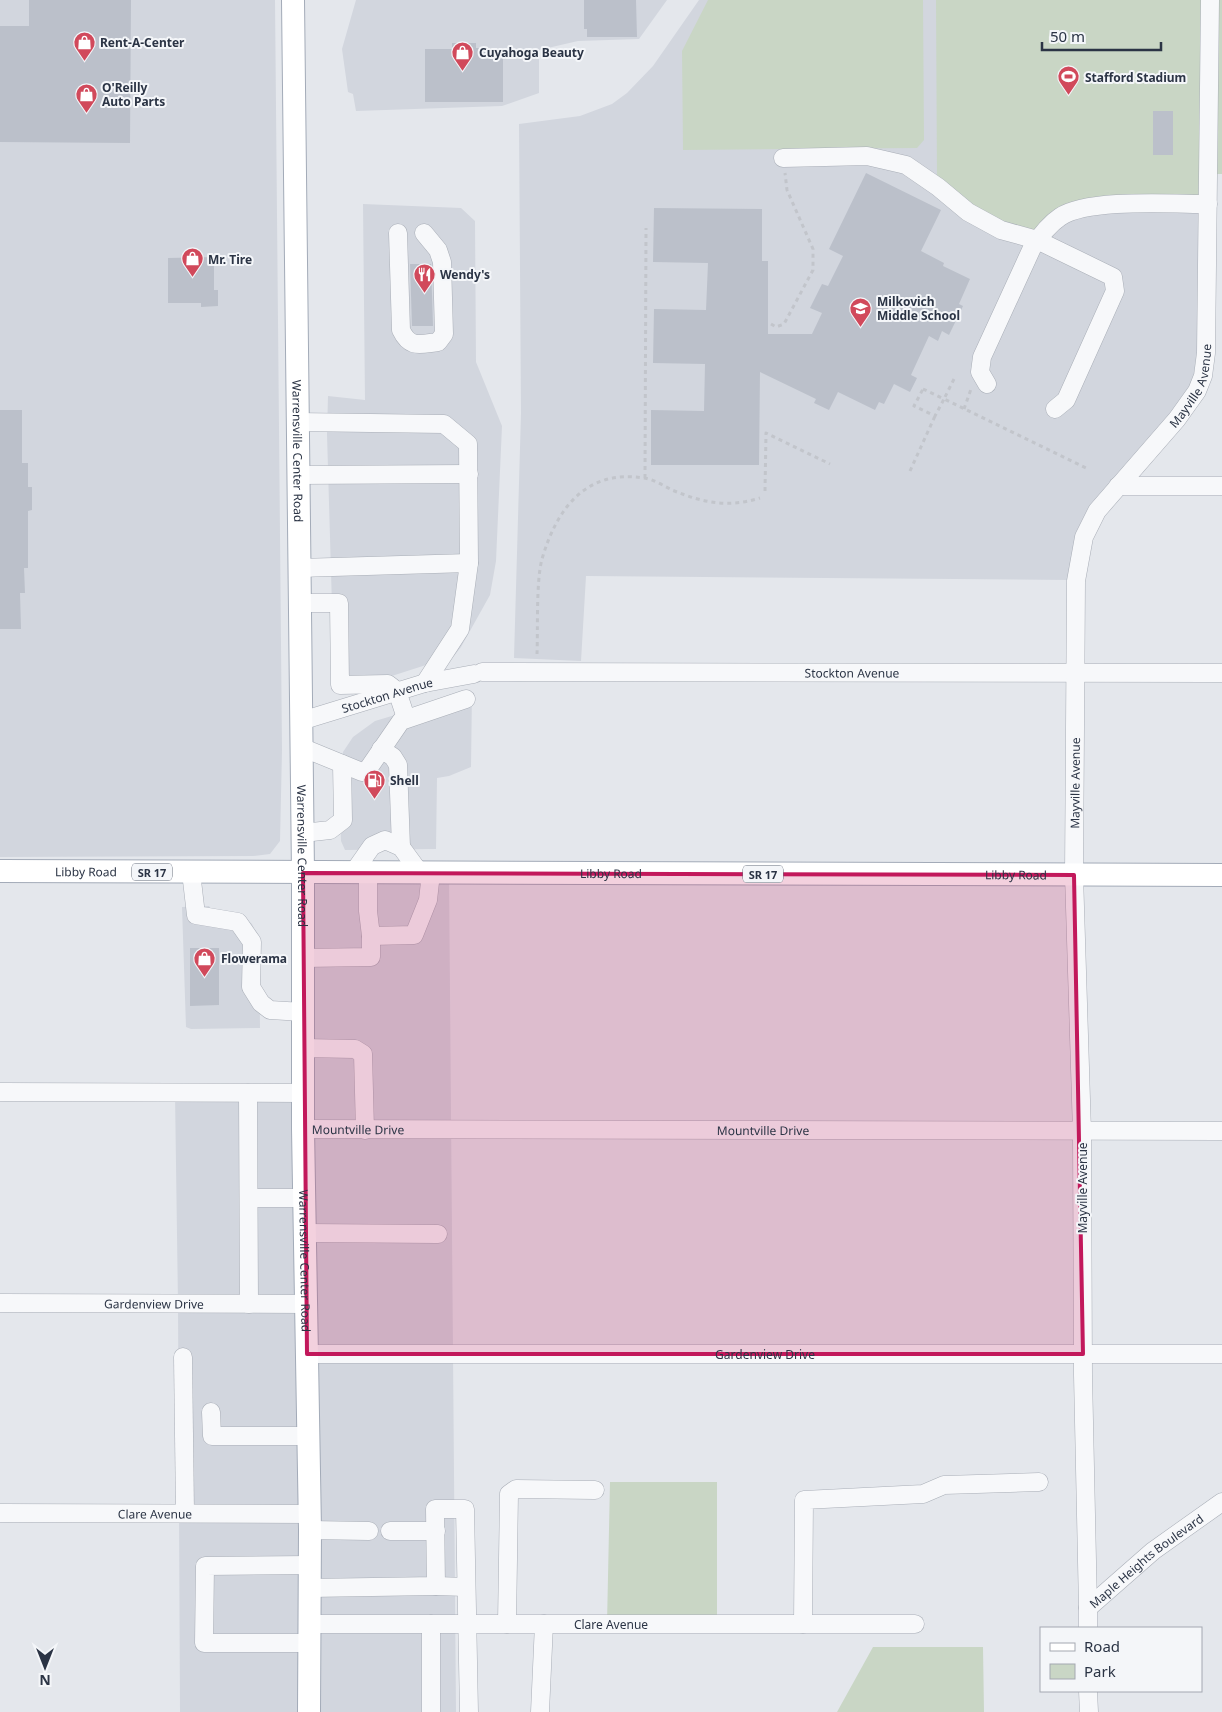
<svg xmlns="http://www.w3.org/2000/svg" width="1222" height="1712" font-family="'Noto Sans',sans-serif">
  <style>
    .built { fill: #d2d6de }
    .green { fill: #c9d6c5 }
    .building { fill: #bbc0ca }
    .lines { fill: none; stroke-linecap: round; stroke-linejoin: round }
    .minor-casing { stroke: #a9aeb7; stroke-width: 19 }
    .major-casing { stroke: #a3abb8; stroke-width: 24 }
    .path { stroke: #c2c5cb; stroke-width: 3; stroke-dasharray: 4 4; stroke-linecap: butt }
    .minor { stroke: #f7f8fa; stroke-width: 18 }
    .major { stroke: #fff; stroke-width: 22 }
    .marked { fill: #c2185b; fill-opacity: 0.2; stroke: #c2185b; stroke-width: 4; stroke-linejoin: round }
    .labels { text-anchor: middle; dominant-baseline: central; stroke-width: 4; stroke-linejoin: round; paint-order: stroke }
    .shield { fill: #f4f6f9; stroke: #676e7b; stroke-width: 1 }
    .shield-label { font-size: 11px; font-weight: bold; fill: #2b3445 }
    .poi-label { font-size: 12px; font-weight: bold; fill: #2b3445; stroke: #f4f6f9; text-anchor: start }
    .street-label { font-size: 12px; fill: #2b3445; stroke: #f4f6f9 }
  </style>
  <rect width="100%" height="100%" fill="#e4e7ec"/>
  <path class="built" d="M0 0H275L282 750 280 841 270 854 253 856 0 857Z
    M356 0H667L639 39 578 41 539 50V93L502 106 356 111 353 94 348 92 342 49Z
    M699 0H1202L1199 369 1189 391 1133 457 1070 580 586 576 581 661 514 658 521 413 519 124 580 116 612 104 627 93 653 66Z
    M363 204 461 208 475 221 476 362 502 426 496 561 490 595 461 647 454 656 345 691 334 675 327 434 328 396 365 400Z
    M472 692 471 767 449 776 437 778 436 849 345 850 341 841 339 781 343 752 353 737 375 721Z
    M303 873H449L456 1712H180L178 1304 175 1093H303Z
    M209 906 213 913 243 916 252 924 259 938 260 1028 191 1029 186 1027 182 907Z"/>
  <path class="green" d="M708 0H923L924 140 917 148 683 150 682 51Z
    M936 0H1222V174H1202V198H1092L1077 203 1027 244 937 181Z
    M610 1482H717V1624H607Z
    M873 1647H983L984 1712H837Z"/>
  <path class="building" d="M29 0H131L130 143 0 142V26H29Z
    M584 0H636L637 37H587V29H584Z
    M452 43H476V48H503V102H425V49H452Z
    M1153 111H1173V155H1153Z
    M866 173 941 210 921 251 944 263 943 266 970 279 959 304 963 306 949 335 942 331 938 341 929 336 911 375 917 378 910 392 894 384 884 404 879 402 875 410 838 392 829 410 814 403 816 399 760 372 759 465H651V410L704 411 705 364 653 363 654 309 706 310 708 263 653 262 654 208 762 209V261H768V334H812L822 313 810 308 822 284 828 286 843 256 829 249Z
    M214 257V290H218V306L201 307V303H168V258Z
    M410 264H431L433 326H412Z
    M0 410H22V463H28V487H32V510L28 511V568H24L25 593H20L21 629H0Z
    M190 948H219V1005L190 1006Z"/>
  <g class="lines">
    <defs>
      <g id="minor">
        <path d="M783 158 867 156 906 165 938 187 968 212 1001 230 1037 240 1113 277 1115 291 1066 400 1055 409"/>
        <path d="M398 233 401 330C410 349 420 344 438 342L444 334 442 262 438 250 424 233"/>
        <path d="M987 384 980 372 982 357 1032 248C1040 236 1048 225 1060 217 1088 198 1173 204 1208 204"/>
        <path d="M297 422 444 424 468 444 469 563 460 629 425 683"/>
        <path d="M298 475 469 474"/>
        <path d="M1118 486H1222"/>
        <path d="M299 568 469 563"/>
        <path d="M299 603H339L340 685 388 684 397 691 406 718"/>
        <path id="s1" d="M482 672 1222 673"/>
        <path id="s2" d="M301 721 425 683 474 674"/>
        <path d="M301 747 362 772H366L401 721 466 699"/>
        <path d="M381 749 393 757 398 765 401 847"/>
        <path d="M303 833 330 830 343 820 342 764"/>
        <path d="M191 872 196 915 238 922 252 942 251 987 261 1003 270 1010 303 1012"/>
        <path d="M353 873 372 846 385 840 401 847 420 873"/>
        <path d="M368 873V911L371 936 414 935 428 900 431 873"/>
        <path d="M303 958 371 957V936"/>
        <path d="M303 1048 355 1049 363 1054 365 1130"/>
        <path d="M0 1092 303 1093"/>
        <path d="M248 1093 249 1304"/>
        <path id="s3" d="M303 1129 1222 1131"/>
        <path d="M249 1198H305"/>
        <path d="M305 1233 438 1234"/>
        <path id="s4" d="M0 1303 307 1304"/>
        <path id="s5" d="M307 1354H1222"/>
        <path d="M183 1357 185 1513"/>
        <path d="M211 1412 212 1436H308"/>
        <path id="s6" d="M0 1513 309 1514"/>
        <path d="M310 1530 369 1531"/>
        <path d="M390 1531H436"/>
        <path d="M436 1586 466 1587"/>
        <path d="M309 1588 436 1586 435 1509H465L469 1712"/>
        <path id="s7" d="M1088 1608 1083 1375 1082 1132 1074 875 1076 581 1084 537 1097 511 1177 419 1197 391 1203 376 1206 353 1210 0"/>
        <path id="s8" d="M309 1624H915"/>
        <path d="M431 1624V1712"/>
        <path d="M507 1624 509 1494 516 1489 595 1490"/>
        <path d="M803 1624 804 1500 923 1494 944 1485 1039 1482"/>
        <path id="s9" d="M1088 1628V1608L1153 1551 1222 1502"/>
        <path d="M309 1643H204L205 1566 310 1565"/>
        <path d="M1088 1691 1089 1712"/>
        <path d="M540 1712 544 1624"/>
      </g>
      <g id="major">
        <path id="s10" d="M293 0 303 873V1129L310 1530 309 1712"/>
        <path id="s11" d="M0 871 1222 875"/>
      </g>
    </defs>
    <use href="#minor" class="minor-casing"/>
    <use href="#major" class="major-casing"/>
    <path class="path" d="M771 324 776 327 784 324 813 270V249L787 190 785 173
      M954 379 944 399 1088 469
      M923 389 944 399 935 416 914 406Z
      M964 409 971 389
      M910 471 935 416
      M645 478 646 228
      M765 491 766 433 830 464
      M537 654C538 629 536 581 542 559 557 508 586 469 644 478 653 479 664 486 672 490 704 503 727 508 760 498"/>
    <use href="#minor" class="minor"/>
    <use href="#major" class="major"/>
  </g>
  <path class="marked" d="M303 873 1074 875 1083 1354H307Z"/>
  <defs>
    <symbol id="shop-pin" viewBox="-11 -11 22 30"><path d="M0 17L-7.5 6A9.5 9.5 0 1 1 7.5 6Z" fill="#d1495b" stroke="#f4f6f9"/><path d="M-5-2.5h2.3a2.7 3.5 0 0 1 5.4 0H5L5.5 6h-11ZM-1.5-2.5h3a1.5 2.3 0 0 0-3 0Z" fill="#fff"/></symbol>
    <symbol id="stadium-pin" viewBox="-11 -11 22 30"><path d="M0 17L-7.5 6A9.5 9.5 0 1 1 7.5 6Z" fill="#d1495b" stroke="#f4f6f9"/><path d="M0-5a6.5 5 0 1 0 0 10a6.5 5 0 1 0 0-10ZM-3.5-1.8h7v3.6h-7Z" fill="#fff"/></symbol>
    <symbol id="restaurant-pin" viewBox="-11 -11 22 30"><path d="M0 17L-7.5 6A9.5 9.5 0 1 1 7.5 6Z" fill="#d1495b" stroke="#f4f6f9"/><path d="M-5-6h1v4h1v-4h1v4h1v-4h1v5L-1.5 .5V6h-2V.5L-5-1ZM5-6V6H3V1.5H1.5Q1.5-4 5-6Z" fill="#fff"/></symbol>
    <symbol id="school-pin" viewBox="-11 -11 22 30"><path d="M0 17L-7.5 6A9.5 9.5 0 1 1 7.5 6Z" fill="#d1495b" stroke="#f4f6f9"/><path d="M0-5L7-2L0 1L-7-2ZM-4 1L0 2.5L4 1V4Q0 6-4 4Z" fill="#fff"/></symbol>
    <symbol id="fuel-pin" viewBox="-11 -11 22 30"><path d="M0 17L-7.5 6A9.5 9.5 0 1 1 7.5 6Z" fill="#d1495b" stroke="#f4f6f9"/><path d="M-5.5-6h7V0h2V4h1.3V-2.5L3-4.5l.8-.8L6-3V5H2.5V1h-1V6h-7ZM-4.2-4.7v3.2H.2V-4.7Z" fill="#fff"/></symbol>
  </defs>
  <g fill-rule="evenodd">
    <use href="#shop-pin" x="72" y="30" width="25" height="34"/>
    <use href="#shop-pin" x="450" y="40" width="25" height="34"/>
    <use href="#stadium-pin" x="1056" y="64" width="25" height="34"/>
    <use href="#shop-pin" x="74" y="82" width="25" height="34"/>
    <use href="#shop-pin" x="180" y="246" width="25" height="34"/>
    <use href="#restaurant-pin" x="412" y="262" width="25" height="34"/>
    <use href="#school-pin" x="848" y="296" width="25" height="34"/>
    <use href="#fuel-pin" x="362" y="768" width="25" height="34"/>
    <use href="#shop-pin" x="192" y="946" width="25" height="34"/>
  </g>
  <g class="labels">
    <g class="shield">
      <rect x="132" y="863.5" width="40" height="17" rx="4"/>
      <rect x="743" y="865.5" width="40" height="17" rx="4"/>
    </g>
    <g class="shield-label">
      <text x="152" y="872">SR 17</text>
      <text x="763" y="874">SR 17</text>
    </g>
    <g class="poi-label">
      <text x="100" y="42">Rent-A-Center</text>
      <text x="479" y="52">Cuyahoga Beauty</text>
      <text x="1085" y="77">Stafford Stadium</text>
      <text x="102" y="87">O'Reilly<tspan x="102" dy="14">Auto Parts</tspan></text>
      <text x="208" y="259">Mr. Tire</text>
      <text x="440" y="274">Wendy's</text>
      <text x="877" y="301">Milkovich<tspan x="877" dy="14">Middle School</tspan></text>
      <text x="390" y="780">Shell</text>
      <text x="221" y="958">Flowerama</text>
    </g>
    <g class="street-label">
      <text stroke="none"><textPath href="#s7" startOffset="1260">Mayville Avenue</textPath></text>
      <text stroke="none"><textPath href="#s10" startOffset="451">Warrensville Center Road</textPath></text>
      <text stroke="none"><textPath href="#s1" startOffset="370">Stockton Avenue</textPath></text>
      <text stroke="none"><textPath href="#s2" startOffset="90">Stockton Avenue</textPath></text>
      <text stroke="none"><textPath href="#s7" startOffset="825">Mayville Avenue</textPath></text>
      <text stroke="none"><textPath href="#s10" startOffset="856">Warrensville Center Road</textPath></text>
      <text stroke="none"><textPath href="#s11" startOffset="86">Libby Road</textPath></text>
      <text stroke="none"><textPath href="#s11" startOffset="611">Libby Road</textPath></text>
      <text stroke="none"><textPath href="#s11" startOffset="1016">Libby Road</textPath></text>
      <text stroke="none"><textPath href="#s3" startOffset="55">Mountville Drive</textPath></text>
      <text stroke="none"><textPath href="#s3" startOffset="460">Mountville Drive</textPath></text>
      <text transform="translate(1082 1188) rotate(-90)">Mayville Avenue</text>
      <text stroke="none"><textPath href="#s10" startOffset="1261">Warrensville Center Road</textPath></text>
      <text stroke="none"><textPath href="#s4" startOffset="154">Gardenview Drive</textPath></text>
      <text stroke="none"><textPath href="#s5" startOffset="458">Gardenview Drive</textPath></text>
      <text stroke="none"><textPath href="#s6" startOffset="155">Clare Avenue</textPath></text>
      <text stroke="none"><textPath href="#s9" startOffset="95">Maple Heights Boulevard</textPath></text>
      <text stroke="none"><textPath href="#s8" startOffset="302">Clare Avenue</textPath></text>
    </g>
  </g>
  <rect x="1040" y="1627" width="162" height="65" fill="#f4f6f9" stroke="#a4a8b1"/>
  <rect x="1050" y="1643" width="25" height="8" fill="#ffffff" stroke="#a4a8b1"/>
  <text x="1084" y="1652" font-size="15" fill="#2b3445">Road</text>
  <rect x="1050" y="1664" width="25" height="15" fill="#c9d6c5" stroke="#a4a8b1"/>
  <text x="1084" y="1677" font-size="15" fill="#2b3445">Park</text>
  <g transform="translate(45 1667) rotate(180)" stroke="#f4f6f9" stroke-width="4" paint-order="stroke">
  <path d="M0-4L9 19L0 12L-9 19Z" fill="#2b3445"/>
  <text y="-8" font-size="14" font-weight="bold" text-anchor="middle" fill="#2b3445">N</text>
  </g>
  <path d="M1042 42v8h119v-8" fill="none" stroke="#2b3445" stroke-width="2.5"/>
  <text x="1050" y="42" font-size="15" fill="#2b3445" stroke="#f4f6f9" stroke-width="4" paint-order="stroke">50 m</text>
</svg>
